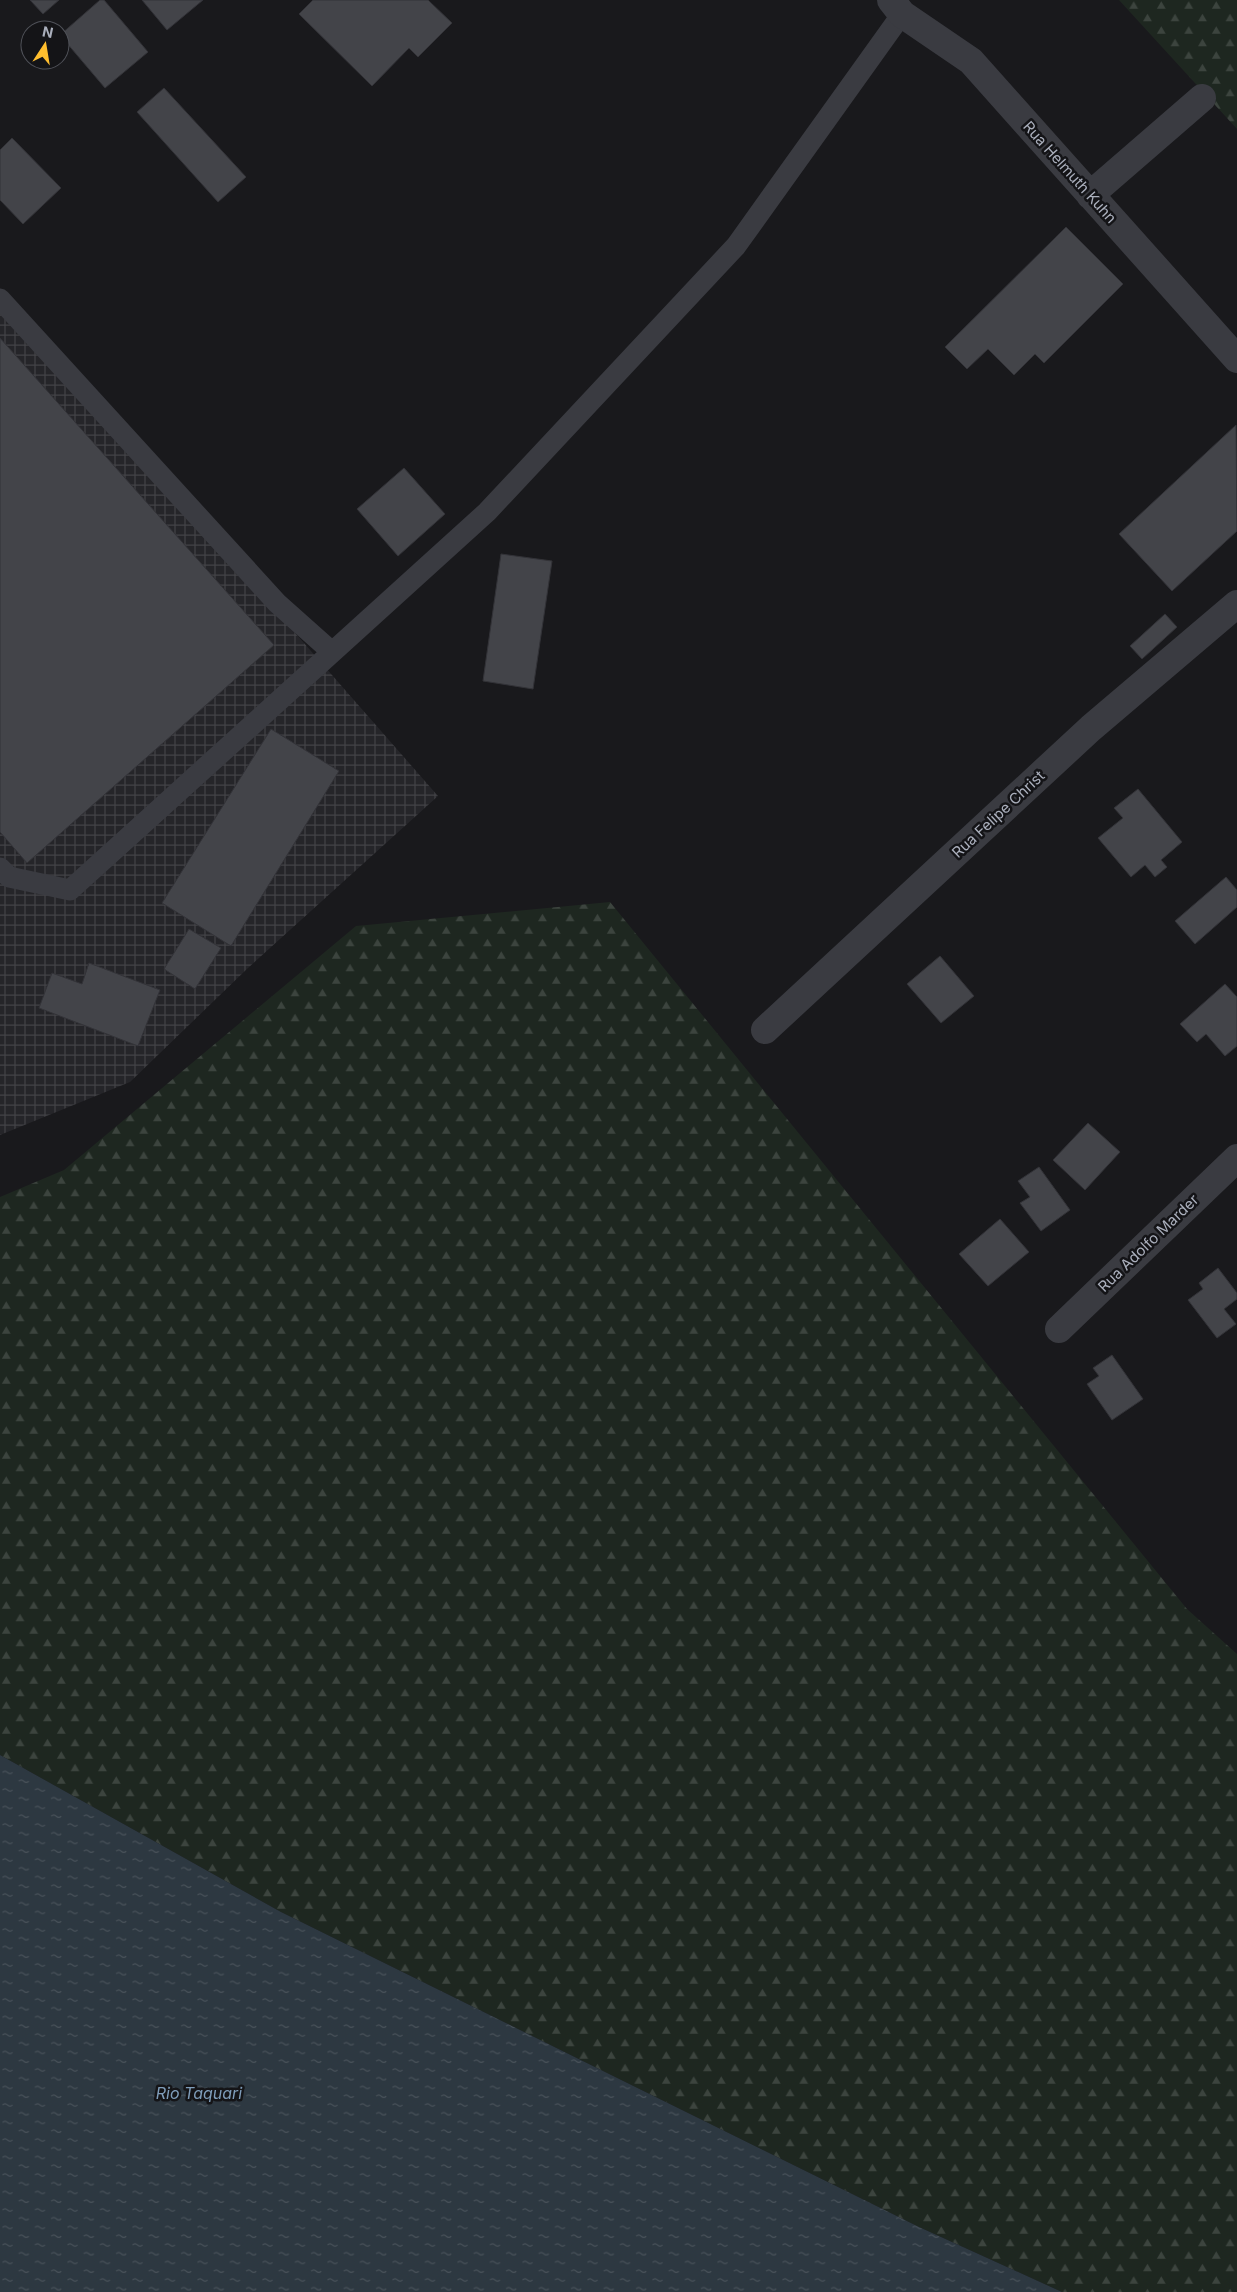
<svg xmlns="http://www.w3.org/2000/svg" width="1237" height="2292" font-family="Inter,sans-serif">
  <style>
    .industrial { fill: url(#industrial-grid) }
    .forest { fill: url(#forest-firs) }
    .water { fill: url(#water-ripples) }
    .building { fill: #434449; stroke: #333338 }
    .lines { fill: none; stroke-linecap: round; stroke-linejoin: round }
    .service { stroke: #3a3b41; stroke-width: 21 }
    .minor { stroke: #3a3b41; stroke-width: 28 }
    .labels { text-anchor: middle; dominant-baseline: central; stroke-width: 5; stroke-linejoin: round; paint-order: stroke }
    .street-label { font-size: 15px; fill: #aaafbc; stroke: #141417 }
    .water-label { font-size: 16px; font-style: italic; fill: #7f9dba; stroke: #141417 }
  </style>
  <defs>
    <pattern id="industrial-grid" width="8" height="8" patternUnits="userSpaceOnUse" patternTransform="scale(1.25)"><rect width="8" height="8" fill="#252529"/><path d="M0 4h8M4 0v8" fill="none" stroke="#424246"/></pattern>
    <pattern id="forest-firs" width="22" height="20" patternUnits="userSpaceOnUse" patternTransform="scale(1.25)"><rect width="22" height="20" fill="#1e2720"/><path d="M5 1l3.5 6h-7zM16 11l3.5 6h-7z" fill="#3c443e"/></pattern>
    <pattern id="water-ripples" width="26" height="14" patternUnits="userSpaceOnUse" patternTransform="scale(1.25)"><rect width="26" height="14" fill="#2d3841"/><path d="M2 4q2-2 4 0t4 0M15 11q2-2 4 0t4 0" fill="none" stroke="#49525a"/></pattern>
  </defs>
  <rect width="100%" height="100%" fill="#19191c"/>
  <path class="industrial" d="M0 296 438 796 248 968 130 1082 0 1135Z"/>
  <path class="forest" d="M1119 0H1237V129Z
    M610 902 1187 1609 1237 1654V2292H1062L919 2227 281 1912 0 1755V1197L64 1170 356 926Z"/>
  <path class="water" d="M0 1755 281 1912 919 2227 1062 2292H0Z"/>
  <path class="building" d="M30 0H59L43 14Z
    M100 0H104L148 52 105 88 60 35Z
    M142 0H203L167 30Z
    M313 0H428L452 23 418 57 409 48 372 86 299 14Z
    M164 88 246 177 218 202 137 112Z
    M12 138 61 188 23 224 0 200V150Z
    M1066 227 1123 284 1044 363 1035 354 1014 375 988 349 967 369 945 347Z
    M0 338 274 645 27 863 0 832Z
    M1236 425 1237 531 1172 591 1119 534Z
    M404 468 445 514 398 556 357 509Z
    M501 554 552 561 533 689 483 681Z
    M1165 614 1177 627 1142 659 1130 646Z
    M271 729 339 771 231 946 162 903Z
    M1138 789 1182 842 1161 860 1167 867 1155 877 1145 865 1131 877 1098 838 1123 818 1114 808Z
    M1226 877 1237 890V907L1195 944 1175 921Z
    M189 929 221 948 195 989 164 969Z
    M940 956 974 996 941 1023 907 984Z
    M89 963 160 990 138 1046 39 1008 52 973 82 984Z
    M1225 984 1237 997V1046L1225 1056 1206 1034 1197 1042 1180 1024Z
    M1088 1123 1120 1152 1085 1190 1053 1160Z
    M1039 1167 1070 1210 1041 1231 1020 1203 1030 1197 1018 1181Z
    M1000 1219 1029 1252 988 1286 959 1254Z
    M1218 1268 1237 1293V1299L1224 1309 1236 1324 1217 1338 1188 1300 1203 1289 1199 1283Z
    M1112 1355 1143 1399 1112 1420 1087 1384 1099 1376 1093 1368Z"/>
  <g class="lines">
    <path class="service" d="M0 299 277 603 332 652
      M0 868 9 877 70 890 487 512 736 246 902 14"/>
    <path class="minor" d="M891 0 902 14 971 61 1237 359
      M1090 195 1202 98
      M765 1030 1091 728 1237 604
      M1059 1329 1237 1158"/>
  </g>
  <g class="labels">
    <g class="street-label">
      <text transform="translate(1070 172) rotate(48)">Rua Helmuth Kuhn</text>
      <text transform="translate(998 814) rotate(-43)">Rua Felipe Christ</text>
      <text transform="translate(1148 1243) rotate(-44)">Rua Adolfo Marder</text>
    </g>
    <g class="water-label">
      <text x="199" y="2093">Rio Taquari</text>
    </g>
  </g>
  <g transform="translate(45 45) rotate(12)"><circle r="24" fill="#141417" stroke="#505259"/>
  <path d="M0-4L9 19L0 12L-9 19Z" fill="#ffbe2e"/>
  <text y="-8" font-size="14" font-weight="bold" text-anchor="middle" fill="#aaafbc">N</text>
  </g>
</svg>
